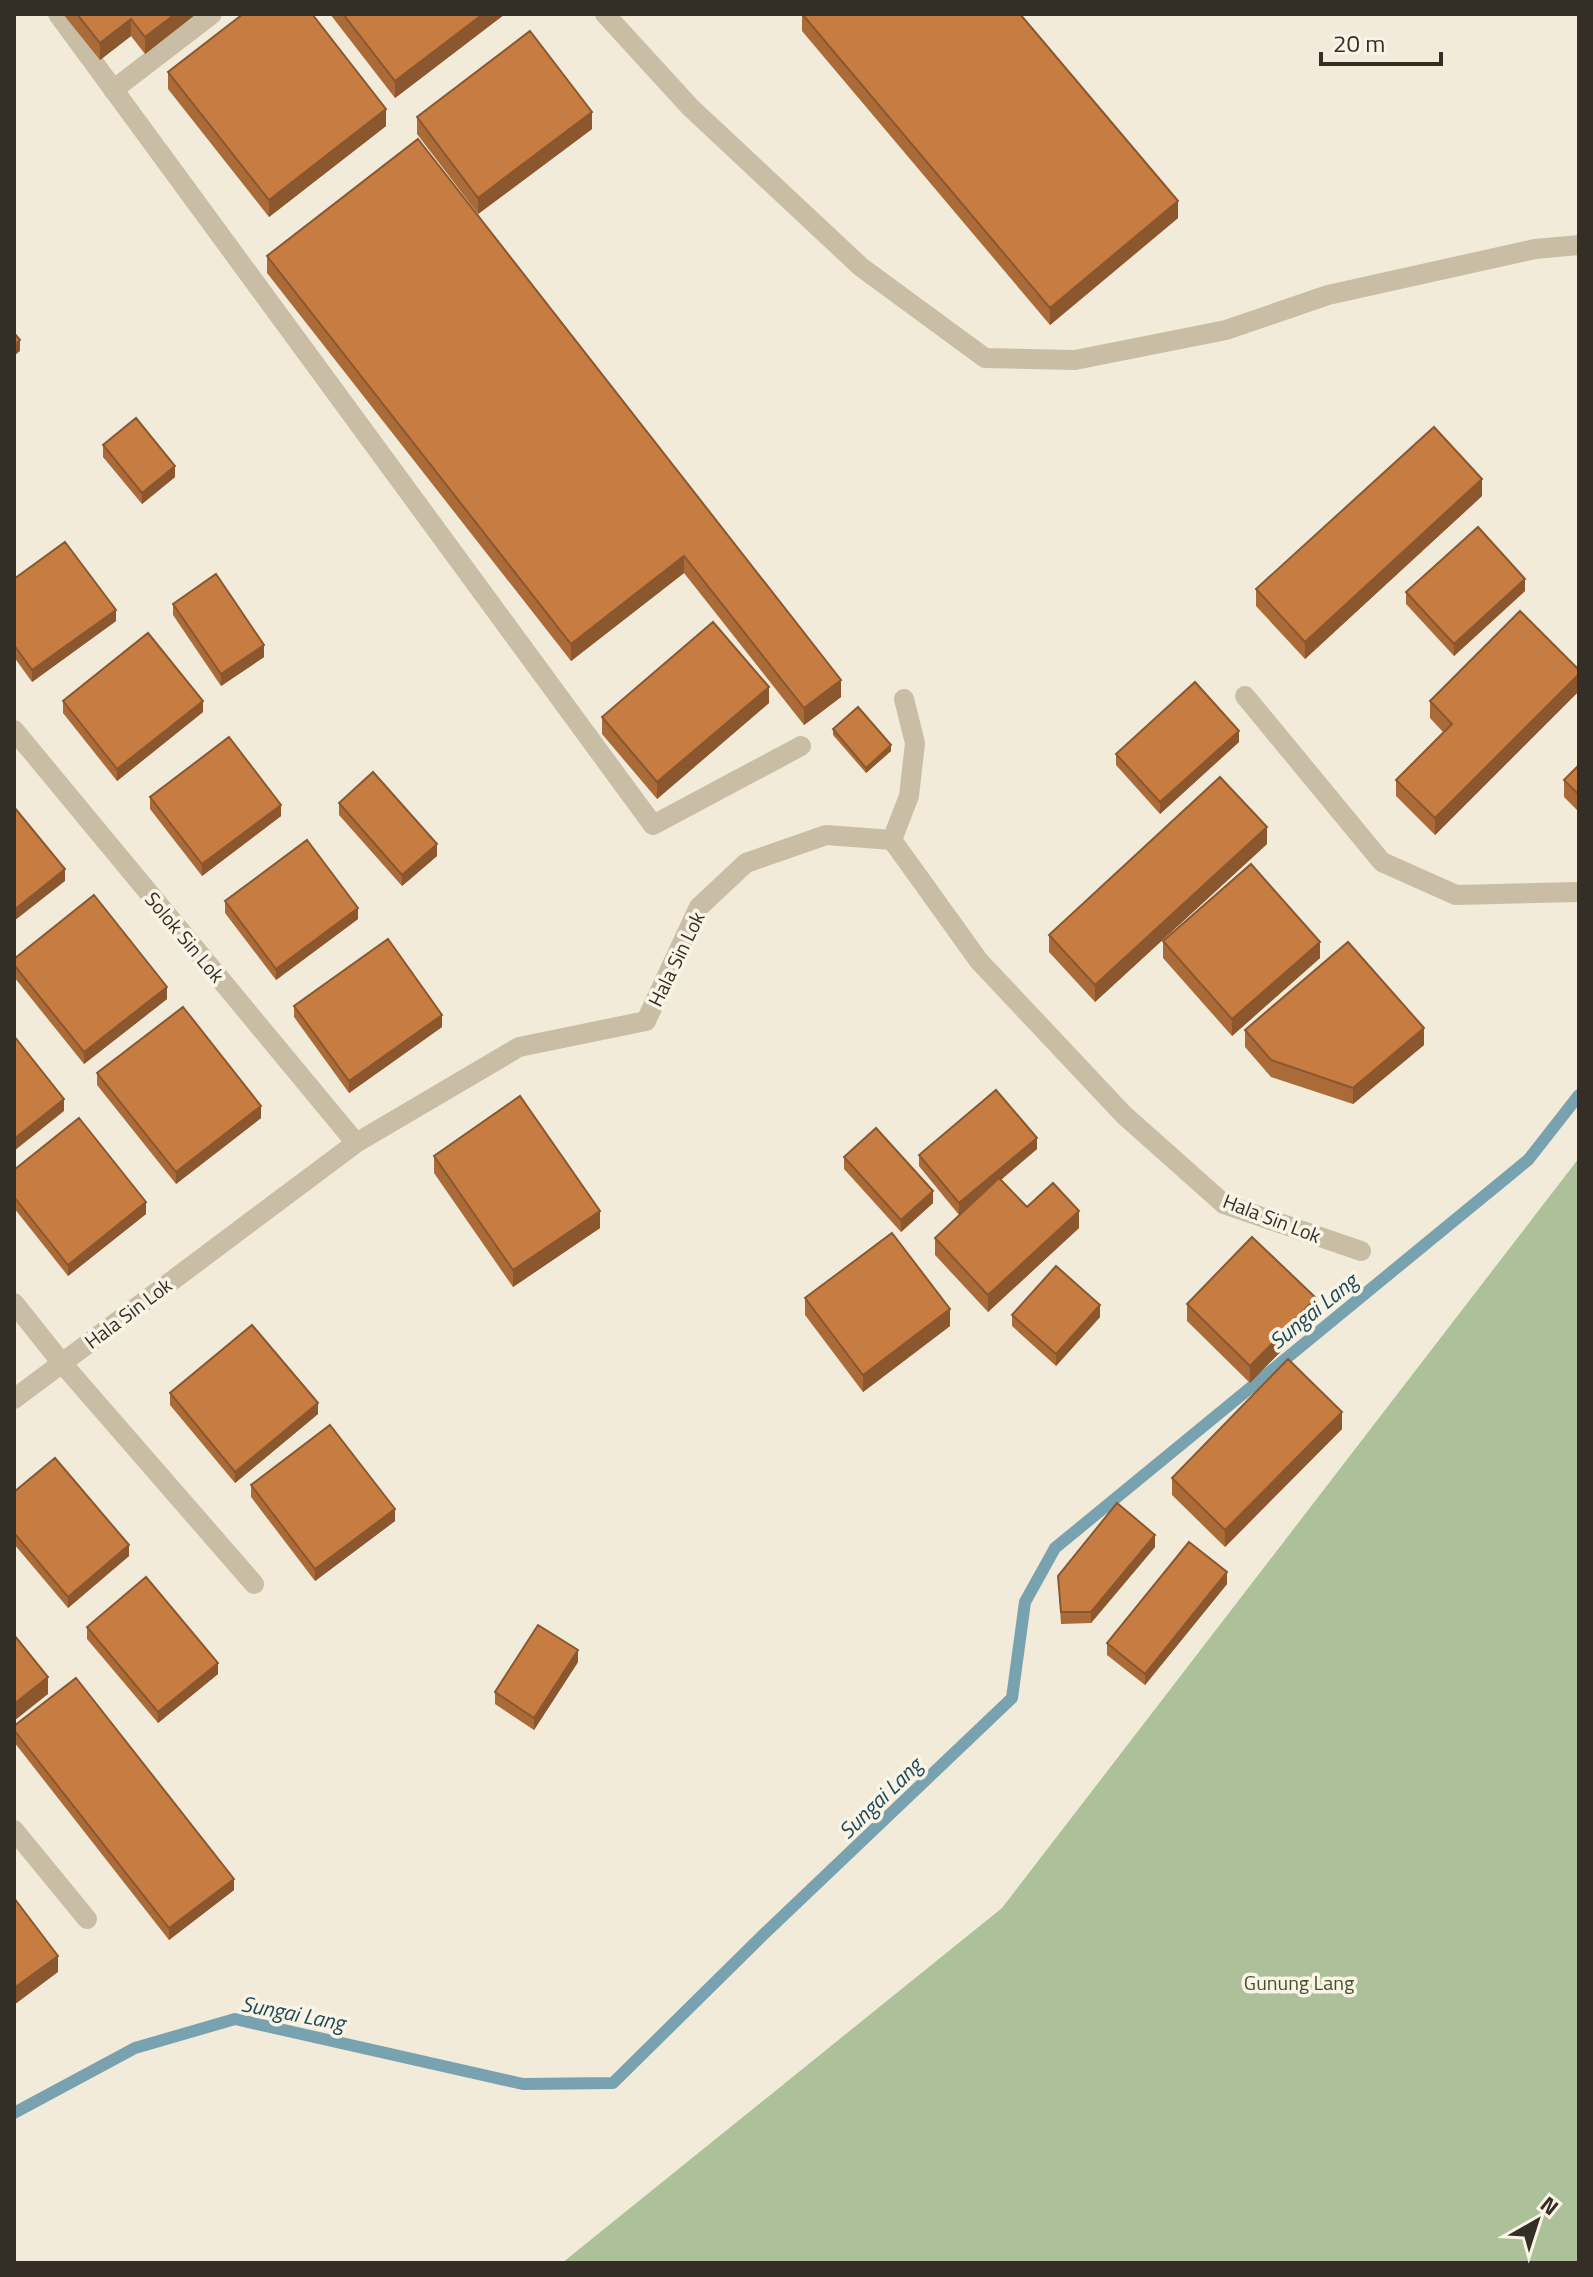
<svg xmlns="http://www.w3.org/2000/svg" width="1593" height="2277" font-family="'Titillium Web',sans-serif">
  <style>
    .green { fill: #acc199 }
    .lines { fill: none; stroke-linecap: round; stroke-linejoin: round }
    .stream { stroke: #78a2af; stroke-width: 12 }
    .minor { stroke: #cabda5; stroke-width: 20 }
    .wall { fill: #ab6b39 }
    .shaded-wall { fill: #8b572e }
    .building { fill: #c77c42; stroke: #8b572e; stroke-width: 2 }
    .labels { text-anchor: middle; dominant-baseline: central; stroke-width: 7; stroke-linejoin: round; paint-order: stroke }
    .street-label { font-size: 20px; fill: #352e27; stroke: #f9f4e6 }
    .park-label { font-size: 20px; fill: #3c542a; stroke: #f9f4e6 }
    .water-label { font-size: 22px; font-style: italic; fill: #1c4857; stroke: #f9f4e6 }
  </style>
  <rect width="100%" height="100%" fill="#f2ebd9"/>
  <path class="green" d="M1579 1158V2263H562L1002 1908Z"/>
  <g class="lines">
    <path class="stream" d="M14 2113 135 2048 235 2019 523 2084 613 2083 763 1935 1012 1698 1025 1602 1055 1548 1528 1160 1579 1095"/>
    <path class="minor" d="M58 14 653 825 801 746
      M605 14 690 107 861 267 985 358 1075 360 1226 330 1328 295 1535 249 1579 245
      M113 90 212 14
      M1245 696 1382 862 1456 895 1579 892
      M14 730 356 1143
      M892 840 909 796 915 743 904 699
      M14 1303 61 1362 254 1584
      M14 1399 356 1143 519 1047 646 1021 699 907 746 863 826 835 892 840 979 961 1124 1115 1224 1204 1361 1251
      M14 1830 87 1919"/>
  </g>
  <path class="wall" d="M63 14H196L145 54 131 36 100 60Z
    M330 14H505L395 98Z
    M802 14 1178 218 1050 325 802 31Z
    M168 72 386 126 269 217 168 89Z
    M417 117 592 129 478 214 417 134Z
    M418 139 841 697 804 725 684 573 571 661 267 273V256Z
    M103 445 175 477 142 504 103 457Z
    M1482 496 1305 659 1256 606V589Z
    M14 579 116 621 32 682 14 657Z
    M1525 591 1454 656 1406 604V592Z
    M173 604 264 657 221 686 173 615Z
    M1579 670V691L1435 835 1396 796V780L1443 732 1430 718V701Z
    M63 701 203 712 117 781 63 713Z
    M769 703 657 799 602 734V717Z
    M833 729 891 751 866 773 833 735Z
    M1239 742 1160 814 1116 765V754Z
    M1579 765V812L1564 797V780Z
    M150 797 281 816 202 876 150 809Z
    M339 803 437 856 402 886 339 815Z
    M1267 844 1095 1002 1049 952V935Z
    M225 901 358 919 276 980 225 913Z
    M1163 941 1320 958 1232 1036 1163 958Z
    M14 959 167 999 84 1064 14 977Z
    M294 1006 442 1027 349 1093 294 1017Z
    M1245 1030 1424 1045 1353 1104 1271 1077 1245 1047Z
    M97 1073 261 1118 176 1184 97 1085Z
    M1037 1149 1001 1180 1027 1207 1079 1228 988 1312 935 1255V1238L959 1215 919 1166V1155Z
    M434 1156 600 1228 513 1287 434 1173Z
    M844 1157 933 1203 901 1232 844 1169Z
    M14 1170 146 1214 68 1276 14 1208Z
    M805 1298 950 1326 863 1392 805 1315Z
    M1187 1304 1316 1315 1250 1383 1187 1321Z
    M1012 1315 1100 1317 1056 1366 1012 1326Z
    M170 1393 318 1414 235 1483 170 1405Z
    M1342 1429 1225 1547 1172 1495V1478Z
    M251 1485 395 1521 315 1581 251 1497Z
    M14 1492 129 1556 68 1608 14 1544Z
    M1155 1547 1091 1623 1061 1624 1058 1576Z
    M1227 1584 1145 1685 1107 1655V1643Z
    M87 1627 218 1674 158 1723 87 1639Z
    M578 1662 534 1730 495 1704V1692Z
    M14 1726 234 1890 169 1940 14 1742Z"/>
  <path class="shaded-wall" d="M175 14H196L145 54V37Z
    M483 14H505L395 98V81Z
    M131 19V36L100 60V43Z
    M386 109V126L269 217V200Z
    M592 112V129L478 214V198Z
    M1178 201V218L1050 325V308Z
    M20 340V351L14 356V345Z
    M175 466V477L142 504V493Z
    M1482 479V496L1305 659V642Z
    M684 556V573L571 661V644Z
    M1525 579V591L1454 656V644Z
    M116 610V621L32 682V670Z
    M264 645V657L221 686V674Z
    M1579 674V691L1435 835V818Z
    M841 680V697L804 725V708Z
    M769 687V703L657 799V782Z
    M203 701V712L117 781V769Z
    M1239 731V742L1160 814V802Z
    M891 745V751L866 773V768Z
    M281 805V816L202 876V864Z
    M1267 827V844L1095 1002V985Z
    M437 844V856L402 886V875Z
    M65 869V881L14 921V910Z
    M358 908V919L276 980V969Z
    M1320 942V958L1232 1036V1019Z
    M167 987V999L84 1064V1052Z
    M442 1015V1027L349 1093V1081Z
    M1424 1028V1045L1353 1104V1088Z
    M64 1099V1111L14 1151V1139Z
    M261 1106V1118L176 1184V1172Z
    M1037 1138V1149L959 1215V1203Z
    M933 1191V1203L901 1232V1220Z
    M146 1202V1214L68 1276V1265Z
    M600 1211V1228L513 1287V1270Z
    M1079 1211V1228L988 1312V1295Z
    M1316 1298V1315L1250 1383V1366Z
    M1100 1305V1317L1056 1366V1354Z
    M950 1309V1326L863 1392V1375Z
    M318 1403V1414L235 1483V1472Z
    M1342 1412V1429L1225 1547V1530Z
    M395 1509V1521L315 1581V1569Z
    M1155 1535V1547L1091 1623V1612Z
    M129 1545V1556L68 1608V1597Z
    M1227 1572V1584L1145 1685V1674Z
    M578 1650V1662L534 1730V1718Z
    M218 1663V1674L158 1723V1712Z
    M48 1677V1694L14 1721V1704Z
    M234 1879V1890L169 1940V1928Z
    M58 1956V1972L14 2005V1988Z"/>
  <path class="building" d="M77 14H175L145 37 131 19 100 43Z
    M243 14H312L386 109 269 200 168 72Z
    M343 14H483L395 81Z
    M802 14H1020L1178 201 1050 308Z
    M530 31 592 112 478 198 417 117Z
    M418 139 841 680 804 708 684 556 571 644 267 256Z
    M14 333 20 340 14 345Z
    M136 418 175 466 142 493 103 445Z
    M1434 427 1482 479 1305 642 1256 589Z
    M1478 527 1525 579 1454 644 1406 592Z
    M65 542 116 610 32 670 14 645V579Z
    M216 574 264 645 221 674 173 604Z
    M1520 611 1579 670V674L1435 818 1396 780 1452 724 1430 701Z
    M713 622 769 687 657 782 602 717Z
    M148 633 203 701 117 769 63 701Z
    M1195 682 1239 731 1160 802 1116 754Z
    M858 707 891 745 866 768 833 729Z
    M229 737 281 805 202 864 150 797Z
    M1579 765V795L1564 780Z
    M373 772 437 844 402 875 339 803Z
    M1220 777 1267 827 1095 985 1049 935Z
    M14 807 65 869 14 910Z
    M307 840 358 908 276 969 225 901Z
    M1251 864 1320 942 1232 1019 1163 941Z
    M94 895 167 987 84 1052 14 965V959Z
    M388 939 442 1015 349 1081 294 1006Z
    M1348 942 1424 1028 1353 1088 1271 1060 1245 1030Z
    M183 1007 261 1106 176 1172 97 1073Z
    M14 1036 64 1099 14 1139Z
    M996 1090 1037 1138 959 1203 919 1155Z
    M520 1096 600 1211 513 1270 434 1156Z
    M79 1118 146 1202 68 1265 14 1197V1170Z
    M876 1128 933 1191 901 1220 844 1157Z
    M999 1178 1027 1207 1053 1183 1079 1211 988 1295 935 1238Z
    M892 1233 950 1309 863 1375 805 1298Z
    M1252 1237 1316 1298 1250 1366 1187 1304Z
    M1056 1266 1100 1305 1056 1354 1012 1315Z
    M252 1325 318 1403 235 1472 170 1393Z
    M1288 1359 1342 1412 1225 1530 1172 1478Z
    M330 1425 395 1509 315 1569 251 1485Z
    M55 1458 129 1545 68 1597 14 1533V1492Z
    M1117 1503 1155 1535 1091 1612H1061L1058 1576Z
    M1189 1542 1227 1572 1145 1674 1107 1643Z
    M146 1577 218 1663 158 1712 87 1627Z
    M538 1625 578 1650 534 1718 495 1692Z
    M14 1635 48 1677 14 1704Z
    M76 1678 234 1879 169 1928 14 1730V1726Z
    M14 1898 58 1956 14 1988Z"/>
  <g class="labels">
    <g class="street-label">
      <text transform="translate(185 937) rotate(50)">Solok Sin Lok</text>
      <text transform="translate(676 959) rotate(-64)">Hala Sin Lok</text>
      <text transform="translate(1272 1218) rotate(21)">Hala Sin Lok</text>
      <text transform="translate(128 1313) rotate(-37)">Hala Sin Lok</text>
    </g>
    <g class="park-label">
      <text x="1299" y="1982">Gunung Lang</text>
    </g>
    <g class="water-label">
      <text transform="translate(1313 1311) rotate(-39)">Sungai Lang</text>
      <text transform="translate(880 1798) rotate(-44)">Sungai Lang</text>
      <text transform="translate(293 2013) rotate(11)">Sungai Lang</text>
    </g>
  </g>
  <rect width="1593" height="2277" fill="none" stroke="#352e27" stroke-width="32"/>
  <g transform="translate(1537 2221) rotate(39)" stroke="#f9f4e6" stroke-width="6" paint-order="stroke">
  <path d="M0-6L14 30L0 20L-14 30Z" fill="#352e27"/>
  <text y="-12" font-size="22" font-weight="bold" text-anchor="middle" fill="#352e27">N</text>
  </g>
  <path d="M1321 52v12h120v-12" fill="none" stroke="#352e27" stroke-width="4"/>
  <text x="1333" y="52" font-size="24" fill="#352e27" stroke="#f9f4e6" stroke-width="6" paint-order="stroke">20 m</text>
</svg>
